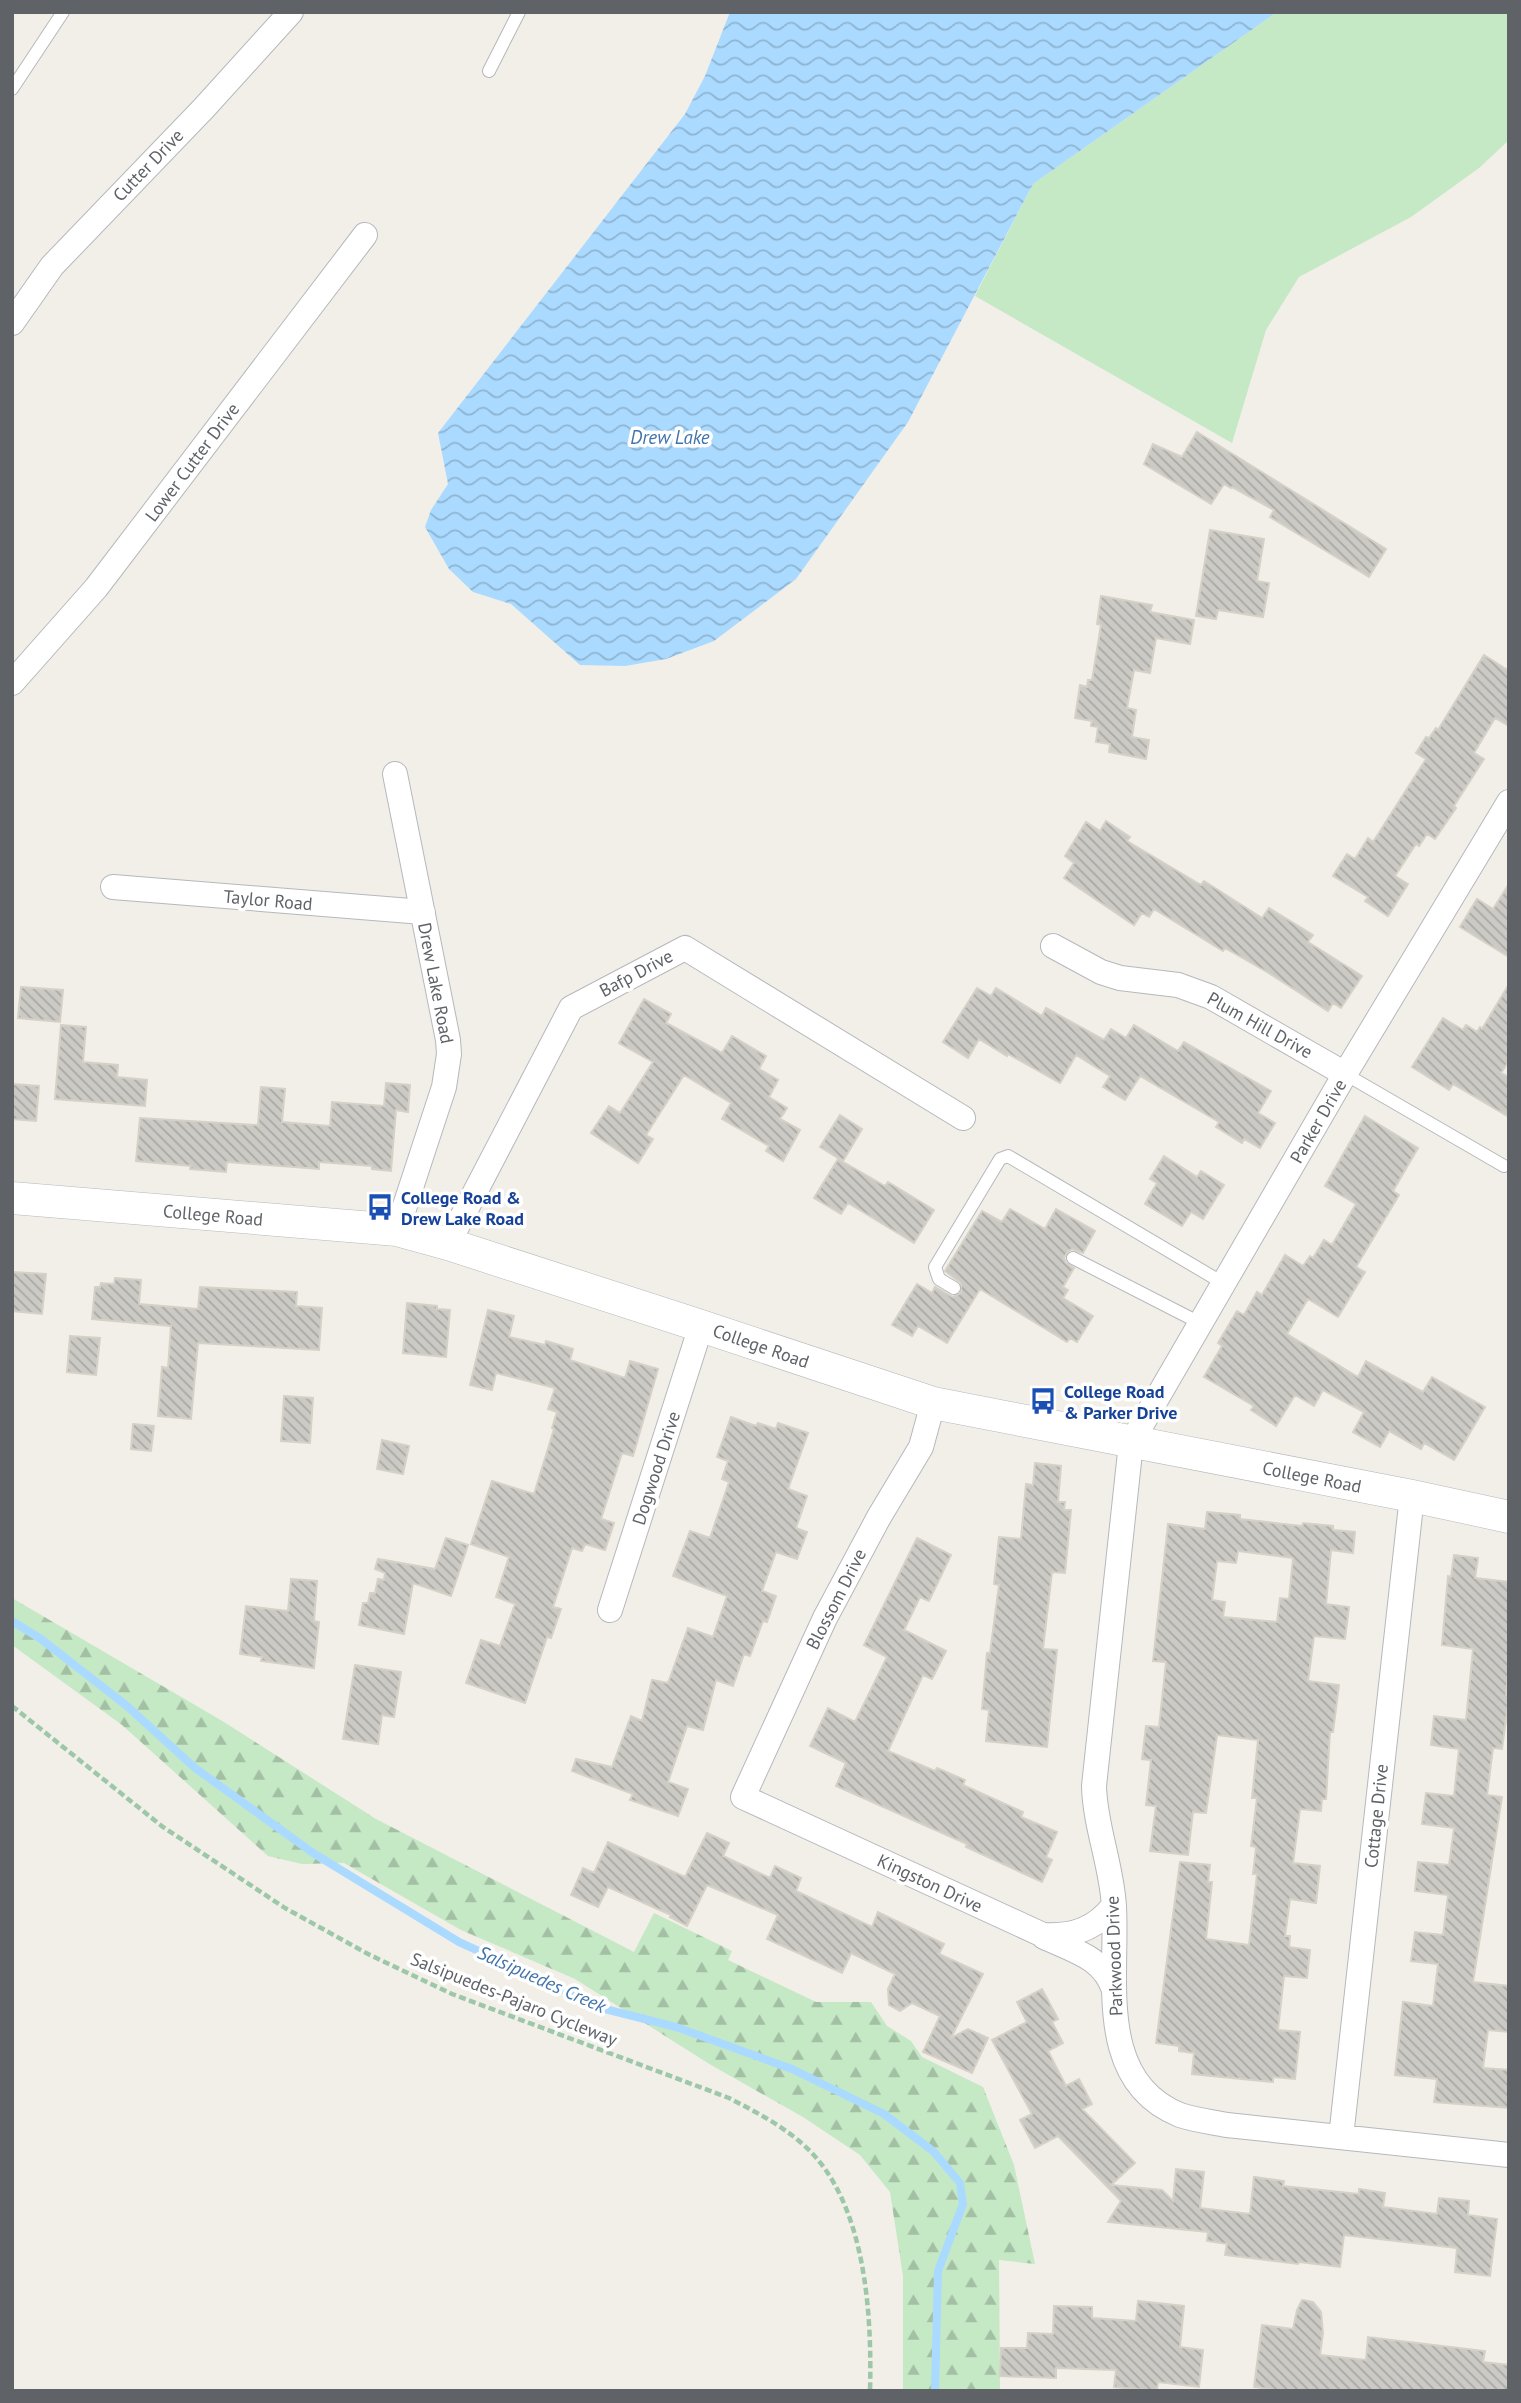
<svg xmlns="http://www.w3.org/2000/svg" width="1521" height="2403" font-family="'PT Sans',sans-serif">
  <style>
    .grass { fill: #c5e8c5 }
    .forest { fill: url(#forest-firs) }
    .water { fill: url(#water-waves) }
    .lines { fill: none; stroke-linecap: round; stroke-linejoin: round }
    .stream { stroke: #aadaff; stroke-width: 8 }
    .building { fill: url(#building-back-hatch); stroke: #d6d1c6; stroke-width: 2; fill-rule: evenodd }
    .service-casing { stroke: #b5b8bc; stroke-width: 14 }
    .minor-casing { stroke: #b5b8bc; stroke-width: 26 }
    .tertiary-casing { stroke: #b5b8bc; stroke-width: 33 }
    .path { stroke: #9cc7a9; stroke-width: 4.5; stroke-dasharray: 7 3.5; stroke-linecap: butt }
    .service { stroke: #fff; stroke-width: 12 }
    .minor { stroke: #fff; stroke-width: 24 }
    .tertiary { stroke: #fff; stroke-width: 32 }
    .labels { text-anchor: middle; dominant-baseline: central; stroke-width: 7; stroke-linejoin: round; paint-order: stroke }
    .street-label { font-size: 18px; fill: #5f6368; stroke: #fff }
    .transit-label { font-size: 18px; font-weight: bold; fill: #164399; stroke: #fff; text-anchor: start }
    .water-label { font-size: 19px; font-style: italic; fill: #4174aa; stroke: #fff }
  </style>
  <defs>
    <pattern id="forest-firs" width="22" height="20" patternUnits="userSpaceOnUse" patternTransform="scale(1.75)"><rect width="22" height="20" fill="#c5e8c5"/><path d="M5 1l3.5 6h-7zM16 11l3.5 6h-7z" fill="#a3c0a4"/></pattern>
    <pattern id="water-waves" width="16" height="10" patternUnits="userSpaceOnUse" patternTransform="scale(1.75)"><rect width="16" height="10" fill="#aadaff"/><path d="M0 5q4-4 8 0t8 0" fill="none" stroke="#8eb4d2"/></pattern>
    <pattern id="building-back-hatch" width="6" height="6" patternUnits="userSpaceOnUse" patternTransform="scale(1.75)"><rect width="6" height="6" fill="#cccac5"/><path d="M-1 5l2 2M0 0l6 6M5-1l2 2" fill="none" stroke="#a9a8a4"/></pattern>
  </defs>
  <rect width="100%" height="100%" fill="#f1efe8"/>
  <path class="grass" d="M1277 12H1509V140L1479 168 1411 217 1299 277 1266 330 1232 443 975 296 1033 184Z"/>
  <path class="forest" d="M12 1598 224 1722 376 1819 634 1952 654 1913 732 1951 728 1960 816 2002H871L887 2026 911 2041 922 2057 983 2087 1014 2165 1035 2264 999 2260 1000 2391H903V2276L890 2192 860 2155 803 2117 711 2065 575 1979 461 1930 344 1863 302 1864 268 1856 122 1725 12 1645Z"/>
  <path class="water" d="M730 12H1277L1033 184 908 422 796 579 714 641 666 659 625 666 580 665 511 604 473 592 449 569 425 527 431 510 448 484 438 433 685 114 705 76Z"/>
  <g class="lines">
    <path class="stream" d="M12 1621 41 1639 127 1706 195 1768 313 1853 459 1942 605 2009 676 2027 792 2069 884 2114 933 2151 960 2183 963 2204 938 2271 935 2391"/>
  </g>
  <path class="building" d="M1197 432 1386 549 1369 577 1270 517 1274 510 1232 487 1231 488 1224 484 1211 504 1144 464 1153 444 1182 457Z
    M1210 530 1264 539 1257 581 1269 583 1263 617 1218 610 1216 619 1196 616Z
    M1101 596 1152 605 1150 612 1194 620 1190 644 1156 638 1150 673 1134 670 1127 708 1136 710 1132 737 1149 740 1146 759 1109 752 1110 744 1096 742 1098 727 1091 726 1092 721 1075 718 1080 685 1087 687 1088 680H1092L1101 625 1097 624Z
    M1484 655 1509 671V726L1495 718 1474 753 1484 759 1454 806 1456 808 1435 839 1427 834 1419 846 1416 844 1395 876 1408 884 1388 916 1365 901 1368 897 1333 876 1347 854 1355 859 1368 838 1373 842 1426 759 1416 753 1426 737 1429 738 1436 728 1438 730Z
    M1106 821 1130 837 1127 841 1201 885 1204 881 1262 918 1269 908 1313 935 1308 942 1362 976 1341 1008 1333 1003 1328 1011 1267 972 1225 948 1223 951 1154 909 1149 917 1142 913 1134 925 1064 878 1074 863 1065 856 1086 822 1100 831Z
    M1509 884V957L1460 927 1477 899 1493 909Z
    M1509 984V1061L1501 1073 1509 1077V1117L1453 1084 1449 1090 1412 1067 1443 1018 1463 1030 1466 1025 1477 1032 1480 1027 1482 1029Z
    M21 987 63 990 60 1022 18 1018Z
    M977 988 991 996 996 988 1042 1016 1046 1008 1104 1040 1111 1029 1126 1038 1134 1025 1178 1051 1184 1042 1271 1091 1258 1113 1275 1123 1260 1148 1244 1139 1242 1143 1216 1127 1219 1122 1140 1076 1125 1100 1103 1087 1110 1076 1076 1055 1060 1083 1008 1054 1007 1056 979 1039 968 1058 943 1042Z
    M644 999 671 1014 666 1023 722 1053 732 1036 766 1056 759 1069 778 1080 769 1097 787 1108 780 1119 800 1130 783 1161 766 1151 769 1146 722 1119 731 1103 684 1075 646 1135 653 1139 638 1163 591 1133 609 1106 620 1113 653 1062 619 1043Z
    M61 1025 86 1027 83 1062 118 1065 117 1077 147 1080 145 1106 55 1099Z
    M386 1083 410 1085 408 1112 396 1110 391 1171 372 1169V1166L319 1162V1169L227 1162 226 1172 190 1169 191 1166 136 1161 140 1118 258 1125 261 1087 285 1089 282 1122 330 1126 332 1102 384 1106Z
    M12 1084 39 1086 36 1121 12 1119Z
    M840 1115 862 1129 843 1161 820 1147Z
    M1365 1116 1418 1148 1393 1191 1399 1195 1356 1267 1365 1272 1338 1317 1308 1299 1287 1334 1358 1377 1366 1361 1423 1392 1432 1377 1485 1407 1454 1460 1424 1443 1421 1449 1389 1431 1380 1447 1353 1432 1364 1412 1323 1390 1314 1406 1295 1395 1276 1426 1251 1410 1254 1406 1204 1377 1222 1346 1218 1343 1237 1311 1244 1315 1257 1292 1262 1295 1285 1255 1303 1266 1310 1256 1313 1258 1324 1240 1332 1245 1356 1204 1325 1186Z
    M1164 1156 1197 1177 1201 1171 1224 1185 1203 1219 1191 1212 1182 1226 1145 1204 1157 1183 1150 1179Z
    M838 1159 885 1186 888 1182 934 1210 914 1243 848 1203 841 1214 814 1198Z
    M1010 1209 1045 1229 1056 1209 1095 1231 1083 1253 1072 1249 1068 1251 1064 1258 1066 1263 1074 1268 1063 1287 1068 1290 1063 1298 1093 1316 1077 1342 1070 1338 1067 1342 980 1289 947 1343 918 1326 912 1336 892 1325 917 1284 932 1293 935 1287 953 1297 961 1293V1283L945 1271 982 1211 1002 1222Z
    M12 1272 46 1274 42 1314 12 1311Z
    M115 1278 141 1280 139 1304 198 1309 200 1287 297 1292 296 1306 322 1308 319 1350 198 1343 191 1419 158 1416 162 1367 168 1368 171 1326 92 1319 95 1287H100L101 1283 114 1284Z
    M407 1303 437 1306V1309L450 1310 446 1357 403 1353Z
    M488 1310 514 1316 509 1337 545 1345 546 1341 573 1349 570 1360 625 1378 630 1361 658 1369 633 1456 622 1453 601 1519 614 1523 605 1550 585 1544 582 1551 572 1548 553 1607 561 1609 551 1638 547 1637 525 1703 466 1683 481 1640 500 1646 515 1604 496 1597 509 1557 471 1544 492 1481 534 1494 554 1429 552 1428 557 1412 548 1409 555 1388 496 1373 492 1390 470 1385Z
    M70 1336 100 1338 96 1375 67 1372Z
    M284 1396 313 1398 310 1443 281 1441Z
    M731 1417 756 1426 758 1423 776 1429 778 1423 808 1433 788 1489 807 1496 796 1528 807 1532 797 1559 776 1552 762 1591 776 1596 767 1622 763 1621 750 1656 744 1654 733 1686 716 1680 703 1730 687 1726 668 1782 688 1789 678 1816 630 1800 633 1794 572 1771 576 1759 612 1767 631 1716 642 1721 652 1680 668 1683 688 1628 713 1637 727 1596 673 1576 690 1531 710 1538 729 1482 722 1479 728 1461 717 1457Z
    M133 1424 154 1426 151 1451 131 1449Z
    M382 1440 409 1446 403 1474 377 1469Z
    M1035 1463 1061 1466 1058 1502H1065L1064 1510H1071L1065 1573 1052 1572 1043 1649 1057 1650 1047 1747 986 1741 989 1710 982 1709 987 1653H990L999 1585 994 1584 999 1537 1021 1539 1026 1484 1033 1485Z
    M1207 1512 1240 1515V1519L1302 1526 1303 1523 1333 1526V1530L1355 1532 1353 1553 1331 1550 1326 1604 1349 1607 1345 1639 1314 1636 1308 1681 1339 1685 1333 1732H1330L1326 1799H1322L1321 1811 1300 1809 1293 1863 1320 1866 1316 1903 1290 1899 1285 1936H1290L1289 1947 1310 1950 1307 1978 1284 1976 1278 2030 1300 2032 1295 2079 1273 2077V2082L1192 2074 1194 2053 1179 2051V2046L1156 2043 1180 1862 1210 1865 1208 1882H1212L1206 1939 1249 1945 1257 1874H1253L1256 1847 1251 1846 1257 1798H1252L1258 1740 1217 1735 1206 1813 1193 1812 1188 1855 1150 1851 1156 1806 1146 1805 1151 1760 1142 1759 1146 1726 1159 1727 1166 1662 1153 1661 1168 1524 1205 1529ZM1238 1551 1293 1558 1289 1599 1280 1598 1277 1622 1223 1617 1225 1602 1212 1600 1217 1561 1236 1563Z
    M446 1538 468 1545 451 1596 413 1583 404 1634 359 1625 363 1603H368L370 1593H375L378 1579 384 1580 385 1573 375 1569 378 1559 435 1569Z
    M917 1538 951 1555 929 1601 920 1597 904 1630 946 1651 932 1679 923 1675 888 1751 935 1771 937 1768 965 1780 963 1785 1023 1812 1021 1817 1057 1832 1046 1857 1052 1860 1042 1882 966 1847 967 1844 836 1786 846 1763 810 1746 828 1708 855 1722 887 1657 864 1645Z
    M1454 1555 1478 1558 1475 1578 1509 1582V1666L1506 1695 1509 1697 1502 1749 1493 1748 1487 1795 1502 1797 1473 1982 1509 1986V2032L1488 2030 1483 2068 1509 2070V2108L1434 2102 1437 2079 1395 2075 1403 2002 1433 2006 1438 1964 1411 1961 1415 1932 1443 1935 1448 1895 1415 1891 1418 1862 1449 1865 1454 1828 1422 1824 1426 1793 1454 1796 1459 1749 1431 1745 1434 1716 1466 1720 1473 1649 1442 1645 1448 1576 1451 1577Z
    M291 1579 317 1581 314 1621 319 1622 314 1668 261 1661 262 1657 240 1654 246 1606 288 1611Z
    M355 1665 401 1672 394 1717 382 1715 378 1744 343 1739Z
    M707 1833 729 1843 723 1856 770 1878 775 1866 801 1878 796 1891 872 1927 878 1912 944 1944 939 1954 983 1974 951 2038 968 2029 988 2038 972 2073 923 2052 940 2016 912 2003 900 2011 889 2005 888 1989 895 1974 851 1953 842 1973 767 1939 778 1915 707 1885 687 1926 670 1917 671 1915 608 1887 598 1907 571 1895 583 1868 594 1873 608 1842 685 1877Z
    M1042 1989 1058 2019 1052 2022 1063 2043 1048 2051 1066 2086 1079 2079 1092 2104 1082 2109 1135 2163 1111 2185 1162 2190 1173 2201 1176 2169 1204 2172 1200 2208 1250 2214 1254 2177 1284 2181 1283 2186 1359 2194V2189L1385 2193 1383 2207 1437 2214 1439 2198 1469 2201 1468 2215 1497 2219 1490 2276 1455 2272 1457 2248 1344 2235 1340 2267 1299 2262 1298 2264 1225 2255 1227 2244 1207 2241 1208 2232 1108 2222 1121 2201 1058 2136 1035 2148 1020 2120 1032 2114 992 2040 1027 2022 1017 2002Z
    M1302 2300 1313 2302 1321 2312 1323 2333 1320 2355 1366 2360 1368 2337 1485 2351 1483 2362 1509 2365V2391H1283L1254 2387 1262 2325 1293 2329 1297 2310Z
    M1138 2301 1184 2306 1180 2347 1203 2350 1199 2387 1158 2382 1157 2391 1114 2387 1116 2370 1056 2368V2378L1000 2376 1001 2348H1027L1028 2333 1053 2334 1054 2306 1092 2307V2318L1136 2321Z"/>
  <g class="lines">
    <defs>
      <path id="service" d="M489 71 519 12
        M12 89 63 12
        M1345 1074 1504 1166
        M1073 1258 1200 1323
        M954 1288 939 1279 935 1267 1000 1159 1008 1156 1223 1283"/>
      <path id="minor" d="M12 323 52 266 204 108 291 12
        M12 683 96 588 365 235
        M395 774 448 1040 449 1054 444 1087 397 1230
        M1509 802 1345 1074 1131 1443 1094 1786C1095 1827 1112 1866 1114 1907 1118 1978 1095 2081 1180 2115 1195 2120 1212 2122 1227 2125L1509 2155
        M113 887 423 912
        M1053 946 1101 972 1120 978 1178 985 1211 997 1345 1074
        M448 1244 571 1008 685 948 963 1118
        M933 1403 921 1447 879 1517 825 1618 743 1797 1043 1935C1073 1937 1096 1929 1114 1905
        M610 1610 701 1326
        M1044 1937C1074 1951 1103 1957 1114 1990
        M1341 2137 1412 1496"/>
      <path id="tertiary" d="M12 1198 397 1230 448 1244 701 1326 933 1403 1412 1496 1509 1517"/>
    </defs>
    <use href="#service" class="service-casing"/>
    <use href="#minor" class="minor-casing"/>
    <use href="#tertiary" class="tertiary-casing"/>
    <path class="path" d="M12 1706 163 1827 285 1908 368 1954 452 1994 729 2098C758 2113 787 2128 810 2151 866 2208 872 2315 870 2391"/>
    <use href="#service" class="service"/>
    <use href="#minor" class="minor"/>
    <use href="#tertiary" class="tertiary"/>
  </g>
  <defs>
    <symbol id="bus-bare" viewBox="-9 -9 18 18"><path d="M-5-6H5V4H4V6H2V4H-2V6H-4V4H-5ZM-3.5-4V0h7V-4ZM-3.5 1.2v1.5H-2V1.2ZM2 1.2v1.5H3.5V1.2Z" fill="#1a4fb4" stroke="#fff" stroke-width="2.5" paint-order="stroke"/></symbol>
  </defs>
  <g fill-rule="evenodd">
    <use href="#bus-bare" x="361" y="1188" width="38" height="38"/>
    <use href="#bus-bare" x="1024" y="1382" width="38" height="38"/>
  </g>
  <g class="labels">
    <g class="street-label">
      <text transform="translate(148 165) rotate(-46)">Cutter Drive</text>
      <text transform="translate(192 462) rotate(-53)">Lower Cutter Drive</text>
      <text transform="translate(268 900) rotate(5)">Taylor Road</text>
      <text transform="translate(636 973) rotate(-28)">Bafp Drive</text>
      <text transform="translate(436 983) rotate(79)">Drew Lake Road</text>
      <text transform="translate(1260 1025) rotate(29)">Plum Hill Drive</text>
      <text transform="translate(1318 1121) rotate(-60)">Parker Drive</text>
      <text transform="translate(213 1215) rotate(5)">College Road</text>
      <text transform="translate(761 1346) rotate(19)">College Road</text>
      <text transform="translate(656 1468) rotate(-72)">Dogwood Drive</text>
      <text transform="translate(1312 1477) rotate(11)">College Road</text>
      <text transform="translate(836 1599) rotate(-63)">Blossom Drive</text>
      <text transform="translate(1376 1816) rotate(-84)">Cottage Drive</text>
      <text transform="translate(930 1883) rotate(25)">Kingston Drive</text>
      <text transform="translate(1114 1956) rotate(-92)">Parkwood Drive</text>
      <text transform="translate(514 1999) rotate(22)">Salsipuedes-Pajaro Cycleway</text>
    </g>
    <g class="transit-label">
      <text x="401" y="1197">College Road &amp;<tspan x="401" dy="21">Drew Lake Road</tspan></text>
      <text x="1064" y="1391">College Road<tspan x="1064" dy="21">&amp; Parker Drive</tspan></text>
    </g>
    <g class="water-label">
      <text x="670" y="437">Drew Lake</text>
      <text transform="translate(542 1979) rotate(24)">Salsipuedes Creek</text>
    </g>
  </g>
  <rect width="1521" height="2403" fill="none" stroke="#5f6368" stroke-width="28"/>
</svg>
